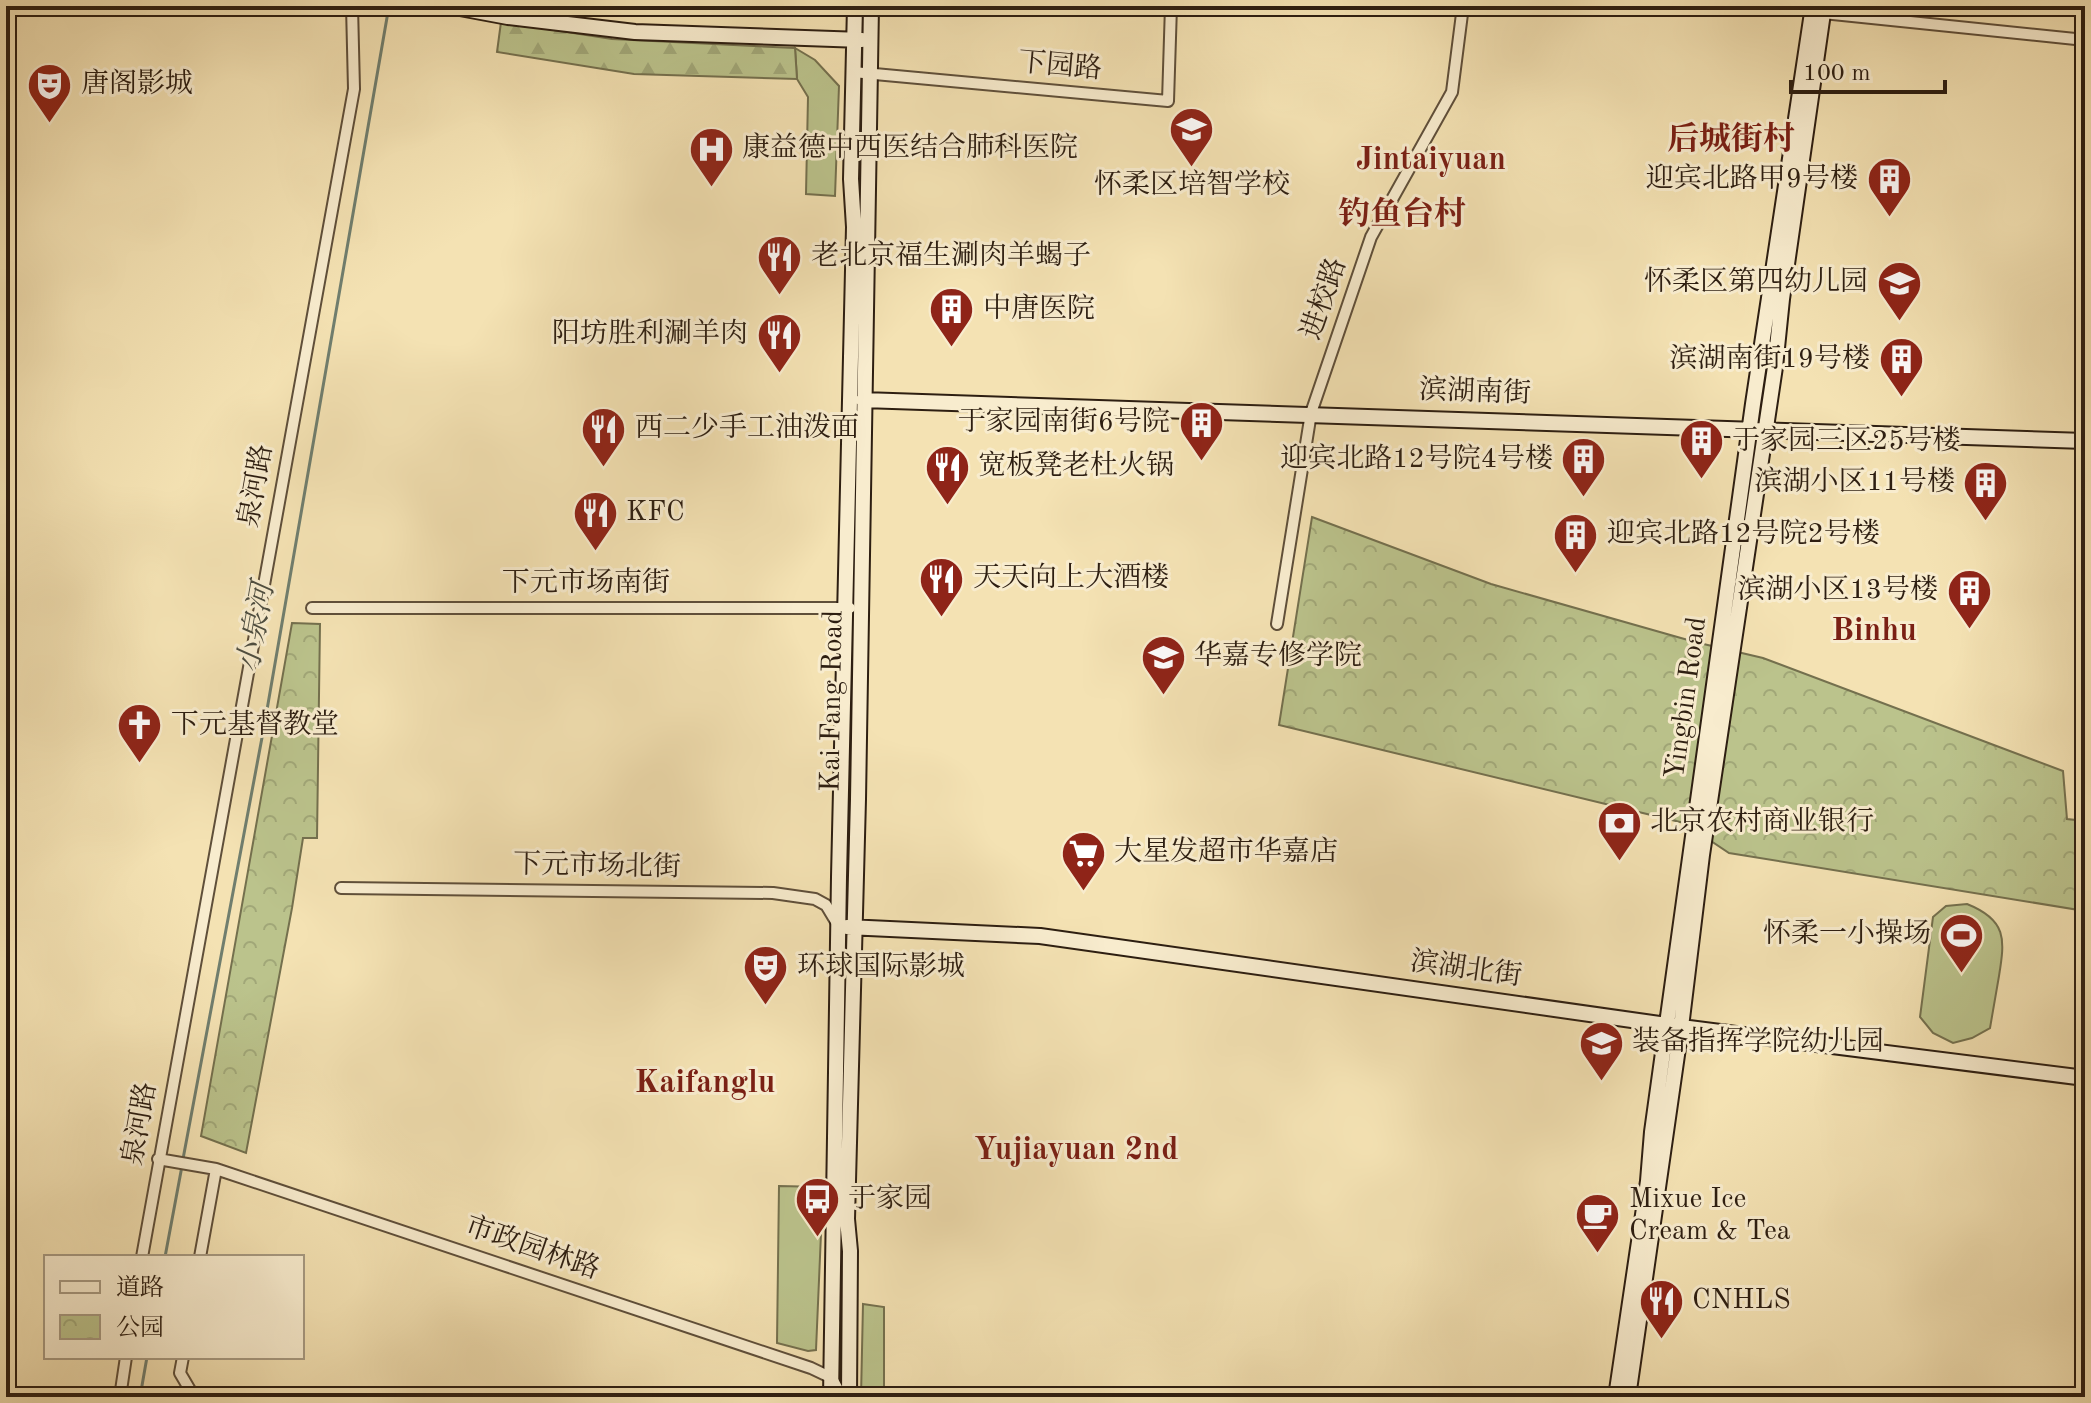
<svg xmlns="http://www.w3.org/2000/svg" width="2091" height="1403" font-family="'Old Standard TT','Noto Serif SC',serif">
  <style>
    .grass { fill: #bbc38c; stroke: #74704e; stroke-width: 2 }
    .forest { fill: url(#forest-firs); stroke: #74704e; stroke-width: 2 }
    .park { fill: url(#park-crowns); stroke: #74704e; stroke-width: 2 }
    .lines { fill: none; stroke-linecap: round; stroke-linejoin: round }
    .stream { stroke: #707e6e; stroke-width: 3 }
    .street-casing { stroke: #5f4f3a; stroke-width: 14 }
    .secondary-casing { stroke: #2d1e11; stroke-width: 18 }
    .street { stroke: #f8ecce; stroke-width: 10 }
    .secondary { stroke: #f8ecce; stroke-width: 14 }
    .rail-casing { stroke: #2d1e11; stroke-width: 6 }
    .rail { stroke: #f8ecce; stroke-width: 3; stroke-dasharray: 9; stroke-linecap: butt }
    .labels { text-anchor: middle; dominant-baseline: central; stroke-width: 6; stroke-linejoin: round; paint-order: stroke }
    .street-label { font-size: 28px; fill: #2d1e11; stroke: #f8ecce }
    .poi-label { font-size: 28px; fill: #2d1e11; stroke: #f8ecce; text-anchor: start }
    .water-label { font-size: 30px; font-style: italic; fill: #4e4e40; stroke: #f8ecce }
    .quarter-label { font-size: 32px; font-weight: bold; fill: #7a1f14; stroke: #f8ecce }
  </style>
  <defs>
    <pattern id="forest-firs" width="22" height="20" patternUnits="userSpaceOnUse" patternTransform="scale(2)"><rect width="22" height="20" fill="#bbc38c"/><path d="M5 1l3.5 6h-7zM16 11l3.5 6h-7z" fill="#a1a778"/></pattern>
    <pattern id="park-crowns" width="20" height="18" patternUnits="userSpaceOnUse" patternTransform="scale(2)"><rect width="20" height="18" fill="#bbc38c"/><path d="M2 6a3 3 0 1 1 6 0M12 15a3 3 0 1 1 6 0" fill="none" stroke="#a1a778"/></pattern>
  </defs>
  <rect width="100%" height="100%" fill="#f4e2b3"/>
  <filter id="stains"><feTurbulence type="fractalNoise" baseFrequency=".0025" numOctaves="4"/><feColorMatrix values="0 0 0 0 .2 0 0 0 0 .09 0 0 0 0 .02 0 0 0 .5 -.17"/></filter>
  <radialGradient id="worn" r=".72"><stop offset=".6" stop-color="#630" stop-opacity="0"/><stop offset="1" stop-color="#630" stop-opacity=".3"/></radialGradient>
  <path class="grass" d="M795 48 815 60 839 86 835 196 806 194 808 97 797 79Z
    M1967 904C2007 920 2005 939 1999 976 1996 994 1993 1011 1990 1028L1972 1038 1953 1043 1933 1033 1920 1017 1933 917 1946 906Z
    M779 1186 823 1187 816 1350 808 1351 777 1343Z
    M863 1304 884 1307V1397H861Z"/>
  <path class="forest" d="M501 22 612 39 795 48 797 79 634 74 497 52Z"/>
  <path class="park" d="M1312 517 1491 584 1695 642 1763 658 2063 771 2067 819 2085 821V911L1729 853 1684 823 1279 725Z
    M292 623 320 624 317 838H303L292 908 246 1153 201 1136Z"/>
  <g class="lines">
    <path class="stream" d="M183 1159 264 727 389 6
      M165 1257 182 1166
      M140 1397 147 1357"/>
    <defs>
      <path id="street" d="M1823 13 2085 40
        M853 72 1168 101 1171 6
        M312 608H850
        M1277 624 1311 413 1371 237 1452 92 1463 6
        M341 888 773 893 815 899 826 905 838 925
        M158 1159 216 1169 811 1368 832 1378 842 1397
        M142 1257 354 89 352 6
        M200 1257 216 1169
        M183 1357 180 1373 190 1390
        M120 1397 126 1357"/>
      <path id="secondary" d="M449 6 508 17 635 32 862 40
        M863 400 2085 441
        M847 927 1040 936 1681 1027 2085 1078
        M831 1397 839 877 854 227 851 179 855 6
        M849 1397 850 1251 847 1219 858 799 871 6
        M1616 1397 1648 1181 1652 1132 1753 404 1813 6
        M1628 1397 1681 1027 1702 855 1775 367 1782 299 1824 6"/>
    </defs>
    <use href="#street" class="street-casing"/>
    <use href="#secondary" class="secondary-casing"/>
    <use href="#street" class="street"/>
    <use href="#secondary" class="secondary"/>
    <defs>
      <path id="rail" d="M6 757C16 807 17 855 6 905"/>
    </defs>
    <use href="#rail" class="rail-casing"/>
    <use href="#rail" class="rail"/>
  </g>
  <defs>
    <symbol id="theatre-pin" viewBox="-11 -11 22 30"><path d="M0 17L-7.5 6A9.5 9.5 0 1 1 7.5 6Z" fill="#8f2418" stroke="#f8ecce"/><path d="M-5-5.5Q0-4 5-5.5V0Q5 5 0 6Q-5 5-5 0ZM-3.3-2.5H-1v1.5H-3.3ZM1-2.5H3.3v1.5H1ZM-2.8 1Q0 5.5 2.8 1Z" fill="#fff"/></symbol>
    <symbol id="school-pin" viewBox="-11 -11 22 30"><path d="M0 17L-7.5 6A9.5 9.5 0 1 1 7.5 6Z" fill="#8f2418" stroke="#f8ecce"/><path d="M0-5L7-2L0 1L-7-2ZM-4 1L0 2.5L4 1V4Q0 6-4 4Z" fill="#fff"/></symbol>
    <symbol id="hospital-pin" viewBox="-11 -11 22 30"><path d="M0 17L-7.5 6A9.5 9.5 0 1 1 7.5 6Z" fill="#8f2418" stroke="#f8ecce"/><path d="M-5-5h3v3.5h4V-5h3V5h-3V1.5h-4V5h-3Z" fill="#fff"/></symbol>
    <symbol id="building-pin" viewBox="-11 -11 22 30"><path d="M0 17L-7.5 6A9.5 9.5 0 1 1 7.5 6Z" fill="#8f2418" stroke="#f8ecce"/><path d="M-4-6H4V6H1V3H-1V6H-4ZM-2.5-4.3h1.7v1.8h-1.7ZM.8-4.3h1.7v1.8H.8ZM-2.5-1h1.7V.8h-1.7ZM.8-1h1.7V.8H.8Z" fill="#fff"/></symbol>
    <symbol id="restaurant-pin" viewBox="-11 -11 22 30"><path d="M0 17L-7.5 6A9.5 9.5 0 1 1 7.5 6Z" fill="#8f2418" stroke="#f8ecce"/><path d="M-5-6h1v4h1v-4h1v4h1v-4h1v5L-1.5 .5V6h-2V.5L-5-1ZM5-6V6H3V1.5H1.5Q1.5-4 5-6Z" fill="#fff"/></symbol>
    <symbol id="university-pin" viewBox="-11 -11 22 30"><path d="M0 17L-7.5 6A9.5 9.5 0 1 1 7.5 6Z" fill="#8f2418" stroke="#f8ecce"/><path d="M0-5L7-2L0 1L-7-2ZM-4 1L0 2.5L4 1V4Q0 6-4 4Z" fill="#fff"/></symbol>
    <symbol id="church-pin" viewBox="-11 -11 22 30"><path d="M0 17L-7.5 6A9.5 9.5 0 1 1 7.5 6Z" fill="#8f2418" stroke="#f8ecce"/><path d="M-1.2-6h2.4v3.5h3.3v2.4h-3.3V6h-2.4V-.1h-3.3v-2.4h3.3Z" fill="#fff"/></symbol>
    <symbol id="bank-pin" viewBox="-11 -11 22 30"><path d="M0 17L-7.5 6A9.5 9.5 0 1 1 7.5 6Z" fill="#8f2418" stroke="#f8ecce"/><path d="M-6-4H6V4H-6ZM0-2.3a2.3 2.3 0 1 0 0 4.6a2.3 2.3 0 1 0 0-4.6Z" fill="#fff"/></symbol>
    <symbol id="supermarket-pin" viewBox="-11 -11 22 30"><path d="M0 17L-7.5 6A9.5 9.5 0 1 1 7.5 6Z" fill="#8f2418" stroke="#f8ecce"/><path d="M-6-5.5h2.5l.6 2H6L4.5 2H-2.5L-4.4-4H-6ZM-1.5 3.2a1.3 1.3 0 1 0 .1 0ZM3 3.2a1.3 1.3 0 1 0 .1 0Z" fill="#fff"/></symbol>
    <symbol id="stadium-pin" viewBox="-11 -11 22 30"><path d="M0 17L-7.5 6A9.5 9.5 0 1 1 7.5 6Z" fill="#8f2418" stroke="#f8ecce"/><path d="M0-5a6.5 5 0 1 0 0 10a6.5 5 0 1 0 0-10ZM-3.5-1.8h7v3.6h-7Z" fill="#fff"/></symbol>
    <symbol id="bus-pin" viewBox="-11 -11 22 30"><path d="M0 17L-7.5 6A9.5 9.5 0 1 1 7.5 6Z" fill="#8f2418" stroke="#f8ecce"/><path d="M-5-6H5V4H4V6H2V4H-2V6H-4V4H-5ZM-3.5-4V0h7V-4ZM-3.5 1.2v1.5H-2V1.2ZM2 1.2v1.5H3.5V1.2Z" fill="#fff"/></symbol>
    <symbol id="cafe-pin" viewBox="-11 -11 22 30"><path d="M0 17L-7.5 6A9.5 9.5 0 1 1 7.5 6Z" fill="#8f2418" stroke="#f8ecce"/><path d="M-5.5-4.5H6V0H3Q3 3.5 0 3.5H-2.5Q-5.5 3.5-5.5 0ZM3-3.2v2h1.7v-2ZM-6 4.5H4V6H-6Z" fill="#fff"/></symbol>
  </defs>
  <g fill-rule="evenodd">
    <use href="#theatre-pin" x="24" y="60" width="51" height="69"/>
    <use href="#school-pin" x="1166" y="104" width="51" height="69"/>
    <use href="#hospital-pin" x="686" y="124" width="51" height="69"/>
    <use href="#building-pin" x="1864" y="154" width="51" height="69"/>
    <use href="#restaurant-pin" x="754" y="232" width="51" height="69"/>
    <use href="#school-pin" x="1874" y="258" width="51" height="69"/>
    <use href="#building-pin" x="926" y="284" width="51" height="69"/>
    <use href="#restaurant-pin" x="754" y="310" width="51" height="69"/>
    <use href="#building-pin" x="1876" y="334" width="51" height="69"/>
    <use href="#building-pin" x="1176" y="398" width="51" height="69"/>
    <use href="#restaurant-pin" x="578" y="404" width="51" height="69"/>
    <use href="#building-pin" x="1676" y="416" width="51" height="69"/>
    <use href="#building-pin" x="1558" y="434" width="51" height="69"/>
    <use href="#restaurant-pin" x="922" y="442" width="51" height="69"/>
    <use href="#building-pin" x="1960" y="458" width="51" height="69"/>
    <use href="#restaurant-pin" x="570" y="488" width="51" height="69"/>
    <use href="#building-pin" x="1550" y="510" width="51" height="69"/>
    <use href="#restaurant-pin" x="916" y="554" width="51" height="69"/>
    <use href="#building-pin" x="1944" y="566" width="51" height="69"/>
    <use href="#university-pin" x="1138" y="632" width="51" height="69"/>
    <use href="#church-pin" x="114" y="700" width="51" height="69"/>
    <use href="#bank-pin" x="1594" y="798" width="51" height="69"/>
    <use href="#supermarket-pin" x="1058" y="828" width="51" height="69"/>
    <use href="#stadium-pin" x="1936" y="910" width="51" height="69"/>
    <use href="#theatre-pin" x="740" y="942" width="51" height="69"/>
    <use href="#school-pin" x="1576" y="1018" width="51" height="69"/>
    <use href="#bus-pin" x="792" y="1174" width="51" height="69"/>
    <use href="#cafe-pin" x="1572" y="1190" width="51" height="69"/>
    <use href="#restaurant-pin" x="1636" y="1276" width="51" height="69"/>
  </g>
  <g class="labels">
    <g class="street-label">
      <text transform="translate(1060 67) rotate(5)">下园路</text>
      <text transform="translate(1325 299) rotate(-71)">进校路</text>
      <text transform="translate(1475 393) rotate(2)">滨湖南街</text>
      <text transform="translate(257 486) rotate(-80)">泉河路</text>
      <text x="586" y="584">下元市场南街</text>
      <text transform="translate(1687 698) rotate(-82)">Yingbin Road</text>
      <text transform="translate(833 701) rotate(-89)">Kai Fang Road</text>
      <text transform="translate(597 867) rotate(1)">下元市场北街</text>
      <text transform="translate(1466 970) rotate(8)">滨湖北街</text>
      <text transform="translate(141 1124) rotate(-80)">泉河路</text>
      <text transform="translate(532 1249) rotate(19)">市政园林路</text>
    </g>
    <g class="poi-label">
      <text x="81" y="85">唐阁影城</text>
      <text x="742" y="149">康益德中西医结合肺科医院</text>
      <text x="1858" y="180" text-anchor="end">迎宾北路甲9号楼</text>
      <text x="1192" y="186" text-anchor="middle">怀柔区培智学校</text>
      <text x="811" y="257">老北京福生涮肉羊蝎子</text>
      <text x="1868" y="283" text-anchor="end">怀柔区第四幼儿园</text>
      <text x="983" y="310">中唐医院</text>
      <text x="748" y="335" text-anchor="end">阳坊胜利涮羊肉</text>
      <text x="1870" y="360" text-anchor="end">滨湖南街19号楼</text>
      <text x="1170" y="423" text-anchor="end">于家园南街6号院</text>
      <text x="635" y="429">西二少手工油泼面</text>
      <text x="1732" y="442">于家园三区25号楼</text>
      <text x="1553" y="460" text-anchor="end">迎宾北路12号院4号楼</text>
      <text x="978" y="467">宽板凳老杜火锅</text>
      <text x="1955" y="483" text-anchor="end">滨湖小区11号楼</text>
      <text x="626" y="513">KFC</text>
      <text x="1607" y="535">迎宾北路12号院2号楼</text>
      <text x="973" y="579">天天向上大酒楼</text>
      <text x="1938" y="591" text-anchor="end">滨湖小区13号楼</text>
      <text x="1194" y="657">华嘉专修学院</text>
      <text x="171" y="726">下元基督教堂</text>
      <text x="1650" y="823">北京农村商业银行</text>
      <text x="1114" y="853">大星发超市华嘉店</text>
      <text x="1931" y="935" text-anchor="end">怀柔一小操场</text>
      <text x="797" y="968">环球国际影城</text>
      <text x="1632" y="1043">装备指挥学院幼儿园</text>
      <text x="848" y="1200">于家园</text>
      <text x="1629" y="1200">Mixue Ice<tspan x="1629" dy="32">Cream &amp; Tea</tspan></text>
      <text x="1692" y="1301">CNHLS</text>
    </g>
    <g class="water-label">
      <text transform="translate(257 628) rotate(-80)">小泉河</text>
    </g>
    <g class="quarter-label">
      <text x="1731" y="141">后城街村</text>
      <text x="1431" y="161">Jintaiyuan</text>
      <text x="1402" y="216">钓鱼台村</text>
      <text x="1874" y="632">Binhu</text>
      <text x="705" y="1084">Kaifanglu</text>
      <text x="1076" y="1151">Yujiayuan 2nd</text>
    </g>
  </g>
  <rect width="2091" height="1403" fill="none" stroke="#f4e2b3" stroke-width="32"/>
  <rect x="8" y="8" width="2075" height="1387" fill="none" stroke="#2d1e11" stroke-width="4"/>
  <rect x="16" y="16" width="2059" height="1371" fill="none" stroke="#2d1e11" stroke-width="2"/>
  <rect x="44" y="1255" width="260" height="104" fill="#f8ecce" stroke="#a79a82" stroke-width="2"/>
  <rect x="60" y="1281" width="40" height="12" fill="#f8ecce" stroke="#a79a82" stroke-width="2"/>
  <text x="116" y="1295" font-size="24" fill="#2d1e11">道路</text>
  <rect x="60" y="1315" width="40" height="24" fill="url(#park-crowns)" stroke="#a79a82" stroke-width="2"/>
  <text x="116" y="1335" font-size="24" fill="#2d1e11">公园</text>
  <path d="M1791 80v12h154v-12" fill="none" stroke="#2d1e11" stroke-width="4"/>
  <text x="1803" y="80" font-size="24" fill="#2d1e11" stroke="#f8ecce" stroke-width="6" paint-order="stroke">100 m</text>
  <rect width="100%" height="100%" filter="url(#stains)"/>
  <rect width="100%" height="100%" fill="url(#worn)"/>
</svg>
